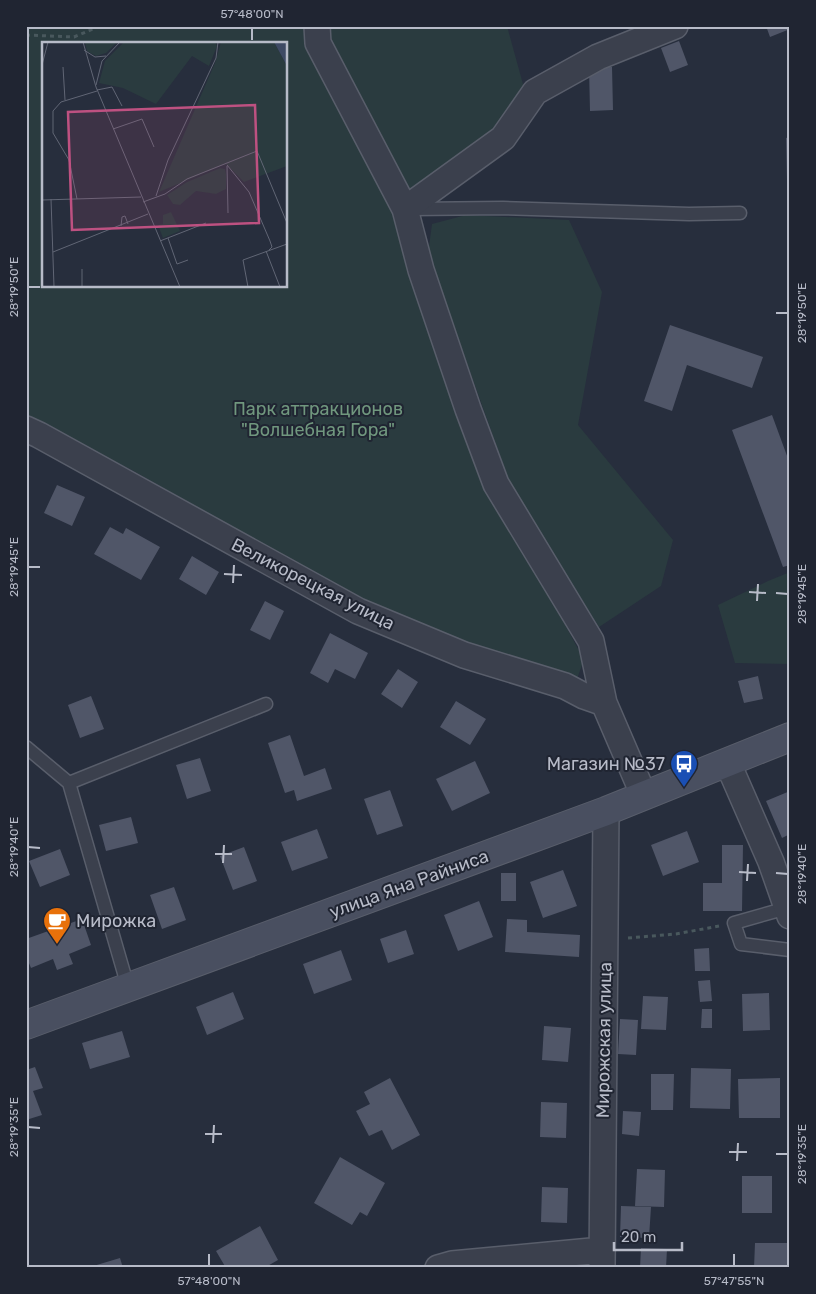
<svg xmlns="http://www.w3.org/2000/svg" width="816" height="1294" font-family="Rubik,sans-serif">
  <style>
    .green { fill: #2a3b3f; fill-rule: evenodd }
    .building { fill: #505668 }
    .lines { fill: none; stroke-linecap: round; stroke-linejoin: round }
    .lane-casing { stroke: #595e6b; stroke-width: 15 }
    .street-casing { stroke: #595e6b; stroke-width: 28 }
    .secondary-casing { stroke: #595e6b; stroke-width: 30 }
    .path { stroke: #49585d; stroke-width: 3; stroke-dasharray: 4 4; stroke-linecap: butt }
    .lane { stroke: #3b404d; stroke-width: 12 }
    .street { stroke: #3b404d; stroke-width: 25 }
    .secondary { stroke: #494f60; stroke-width: 28 }
    .ticks { fill: none; stroke: #b7bbc8; stroke-width: 2 }
    .labels { text-anchor: middle; dominant-baseline: central; stroke-width: 4; stroke-linejoin: round; paint-order: stroke }
    .park-label { font-size: 18px; fill: #70977e; stroke: #202532 }
    .street-label { font-size: 18px; fill: #b7bbc8; stroke: #202532 }
    .poi-label { font-size: 18px; fill: #b7bbc8; stroke: #202532; text-anchor: end }
    .inset-road { fill: none; stroke: #616675; stroke-width: 1 }
    .view { fill: #be5181; fill-opacity: 0.15; stroke: #be5181; stroke-width: 2.5 }
    .inset-edge { fill: none; stroke: #b7bbc8; stroke-width: 2.5 }
    .neatline { fill: none; stroke: #b7bbc8; stroke-width: 2 }
    .ticks-label { font-size: 12px; text-anchor: middle; fill: #b7bbc8 }
  </style>
  <rect width="100%" height="100%" fill="#272e3d"/>
  <path class="green" d="M26 26H507L526 95 469 156 399 211 471 450 584 660 575 684 432 634 306 569 130 469 26 420ZM44 44H286V286H44Z
    M466 215 569 220 602 292 578 425 673 540 661 586 599 627 512 489 428 254 432 224Z
    M790 572V664L735 663 718 605 768 581Z"/>
  <path class="building" d="M766 26H790V29L770 37Z
    M679 41 688 65 670 72 661 48Z
    M589 67H612L613 110 590 111Z
    M790 137V180H787L786 138Z
    M670 325 763 357 752 388 687 365 672 411 644 401Z
    M772 415 790 464V565L783 567 732 430Z
    M57 485 85 497 72 526 44 513Z
    M110 527 123 534 126 528 160 547 141 580 94 554Z
    M192 556 219 572 206 595 179 579Z
    M265 601 284 611 270 640 250 630Z
    M330 633 368 653 355 679 335 669 328 683 310 673Z
    M398 669 418 682 402 708 381 694Z
    M758 676 763 699 744 703 738 681Z
    M91 696 104 729 80 738 68 705Z
    M456 701 486 719 470 745 440 727Z
    M290 735 304 776 325 768 332 789 297 801 294 790 285 793 268 743Z
    M200 758 211 791 187 799 176 765Z
    M475 761 490 793 452 811 436 779Z
    M390 790 403 826 377 835 364 799Z
    M790 791V834L782 838 766 801Z
    M131 817 138 843 106 851 99 825Z
    M317 829 328 858 292 871 281 842Z
    M687 831 699 862 663 876 651 845Z
    M722 845H743L742 911H703V883H722Z
    M244 847 257 881 233 890 220 856Z
    M60 849 70 875 40 887 29 861Z
    M563 870 577 906 543 918 530 882Z
    M501 873H516V901H501Z
    M174 887 186 920 162 929 150 895Z
    M479 901 493 937 458 951 444 915Z
    M82 919 91 945 69 954 73 964 57 970 53 959 31 968 26 956V939Z
    M507 919 527 920V932L580 935 579 957 505 952Z
    M406 930 414 954 388 963 380 939Z
    M709 948 710 971H695L694 949Z
    M341 950 352 980 314 994 303 964Z
    M710 980 712 1001 700 1002 698 981Z
    M233 992 244 1019 207 1035 196 1007Z
    M769 993 770 1030 743 1031 742 994Z
    M643 996 668 997 666 1030 641 1029Z
    M702 1009H712V1028H701Z
    M620 1019 638 1020 636 1055 618 1054Z
    M544 1026 571 1028 568 1062 542 1060Z
    M122 1031 130 1057 90 1069 82 1043Z
    M35 1067 43 1088 33 1091 42 1115 26 1120V1070Z
    M691 1068 731 1069 730 1109 690 1108Z
    M651 1074H674L673 1110H651Z
    M390 1078 420 1135 392 1150 382 1130 369 1136 356 1111 370 1104 364 1092Z
    M780 1078V1118H739L738 1079Z
    M541 1102 567 1103 566 1138 540 1137Z
    M623 1111 641 1112 639 1136 622 1134Z
    M340 1157 385 1183 367 1216 360 1212 352 1225 314 1203Z
    M637 1169 665 1170 664 1207 635 1206Z
    M742 1176H772V1213H742Z
    M542 1187 568 1188 567 1223 541 1222Z
    M621 1206 651 1207 649 1238 620 1237Z
    M260 1226 278 1260 264 1268H226L216 1251Z
    M755 1243H790V1268H754Z
    M641 1248 667 1249 666 1268H640Z
    M120 1258 123 1268H90V1267Z"/>
  <g class="lines">
    <defs>
      <path id="lane" d="M411 209 503 208 689 214 740 213
        M26 747 69 783
        M787 908 734 923 741 944 790 950
        M128 987 69 783 266 704"/>
      <path id="street" d="M317 26 318 43 405 209 421 270 468 409 496 484 591 641 604 703 644 796
        M405 209 503 138 535 92 598 57 675 26
        M26 429 39 435 358 611 464 655 565 686 584 696 604 703
        M725 763 733 775 771 862 790 916
        M438 1268 452 1264 602 1250
        M602 1268 606 811"/>
      <path id="secondary" d="M26 1025 606 811 790 737"/>
    </defs>
    <use href="#lane" class="lane-casing"/>
    <use href="#street" class="street-casing"/>
    <use href="#secondary" class="secondary-casing"/>
    <path class="path" d="M26 35 74 37 100 26
      M628 938 676 934 719 926"/>
    <use href="#lane" class="lane"/>
    <use href="#street" class="street"/>
    <use href="#secondary" class="secondary"/>
  </g>
  <path class="ticks" d="M252 40V28M28 287H40M776 313H788M28 567H40M224 574 242 575M233 583 234 565M749 592 766 593M776 593 788 594M757 601 758 584M28 847 40 848M215 854H232M223 863 224 845M739 872 756 873M776 873 788 874M747 881 748 864M28 1127 40 1128M205 1134H222M213 1143 214 1125M729 1152H747M776 1154H788M737 1161 738 1143M209 1266V1254M734 1266V1254"/>
  <defs>
    <symbol id="bus-pin" viewBox="-11 -11 22 30"><path d="M0 17L-7.5 6A9.5 9.5 0 1 1 7.5 6Z" fill="#1a4fb4" stroke="#202532"/><path d="M-5-6H5V4H4V6H2V4H-2V6H-4V4H-5ZM-3.5-4V0h7V-4ZM-3.5 1.2v1.5H-2V1.2ZM2 1.2v1.5H3.5V1.2Z" fill="#fff"/></symbol>
    <symbol id="cafe-pin" viewBox="-11 -11 22 30"><path d="M0 17L-7.5 6A9.5 9.5 0 1 1 7.5 6Z" fill="#e8710a" stroke="#202532"/><path d="M-5.5-4.5H6V0H3Q3 3.5 0 3.5H-2.5Q-5.5 3.5-5.5 0ZM3-3.2v2h1.7v-2ZM-6 4.5H4V6H-6Z" fill="#fff"/></symbol>
  </defs>
  <g fill-rule="evenodd">
    <use href="#bus-pin" x="668" y="748" width="32" height="43"/>
    <use href="#cafe-pin" x="41" y="905" width="32" height="43"/>
  </g>
  <g class="labels">
    <g class="park-label">
      <text x="318" y="409">Парк аттракционов<tspan x="318" dy="21">"Волшебная Гора"</tspan></text>
    </g>
    <g class="street-label">
      <text transform="translate(313 584) rotate(27)">Великорецкая улица</text>
      <text transform="translate(409 884) rotate(-20)">улица Яна Райниса</text>
      <text transform="translate(604 1040) rotate(-89)">Мирожская улица</text>
    </g>
    <g class="poi-label">
      <text x="665" y="764">Магазин №37</text>
      <text x="76" y="921" text-anchor="start">Мирожка</text>
    </g>
  </g>
  <g transform="translate(42 42)">
    <rect width="245" height="245" fill="#272e3d"/>
    <path d="M43 0H75L64 11 54 14 45 9ZM82 0H173L175 4 167 24 150 14 114 62 81 46 57 41 63 19ZM179 0H232L245 24V124L202 140 184 122 117 150 173 21ZM178 126 183 127 184 132V147L174 152 154 149 138 163 131 162 125 153 145 140ZM129 170 138 189 121 196 116 183 121 182V173Z" fill="#2a3b3f"/>
    <path d="M232 0H245V24L238 11Z" fill="#3e4a64"/>
    <path class="inset-road" d="M41 0 54 45 138 245M42 8 53 15 64 14M0 23 6 0M21 25 23 58M54 43 60 19 78 0M55 48 70 45 80 64M71 87 100 77 112 105M185 123 207 150 228 199 230 205 227 208M185 124 186 171M114 154 126 118 174 16 176 0M9 157 12 245M35 157 27 118 11 91V69L19 60 55 49M0 158 99 155M101 160 123 152 145 137 215 109 245 181M79 184 80 175 83 174 86 182M126 196 135 222 146 218M118 199 164 181M224 209 238 245M11 210 106 172M40 227V245M206 245 201 218 245 202"/>
    <path class="view" d="M213 63 217 181 30 188 26 70Z"/>
    <rect width="245" height="245" class="inset-edge"/>
  </g>
  <rect width="816" height="1294" fill="none" stroke="#202532" stroke-width="55"/>
  <path d="M614 1242v8h68v-8" fill="none" stroke="#b7bbc8" stroke-width="2.5"/>
  <text x="621" y="1242" font-size="15" fill="#b7bbc8" stroke="#202532" stroke-width="4" paint-order="stroke">20 m</text>
  <rect x="28" y="28" width="760" height="1238" class="neatline"/>
  <g class="ticks-label">
    <text x="252" y="18">57°48'00"N</text>
    <text transform="translate(14 287) rotate(-90)" y="4">28°19'50"E</text>
    <text transform="translate(802 313) rotate(-90)" y="4">28°19'50"E</text>
    <text transform="translate(14 567) rotate(-90)" y="4">28°19'45"E</text>
    <text transform="translate(802 594) rotate(-90)" y="4">28°19'45"E</text>
    <text transform="translate(14 847) rotate(-90)" y="4">28°19'40"E</text>
    <text transform="translate(802 874) rotate(-90)" y="4">28°19'40"E</text>
    <text transform="translate(14 1127) rotate(-90)" y="4">28°19'35"E</text>
    <text transform="translate(802 1154) rotate(-90)" y="4">28°19'35"E</text>
    <text x="209" y="1285">57°48'00"N</text>
    <text x="734" y="1285">57°47'55"N</text>
  </g>
</svg>
